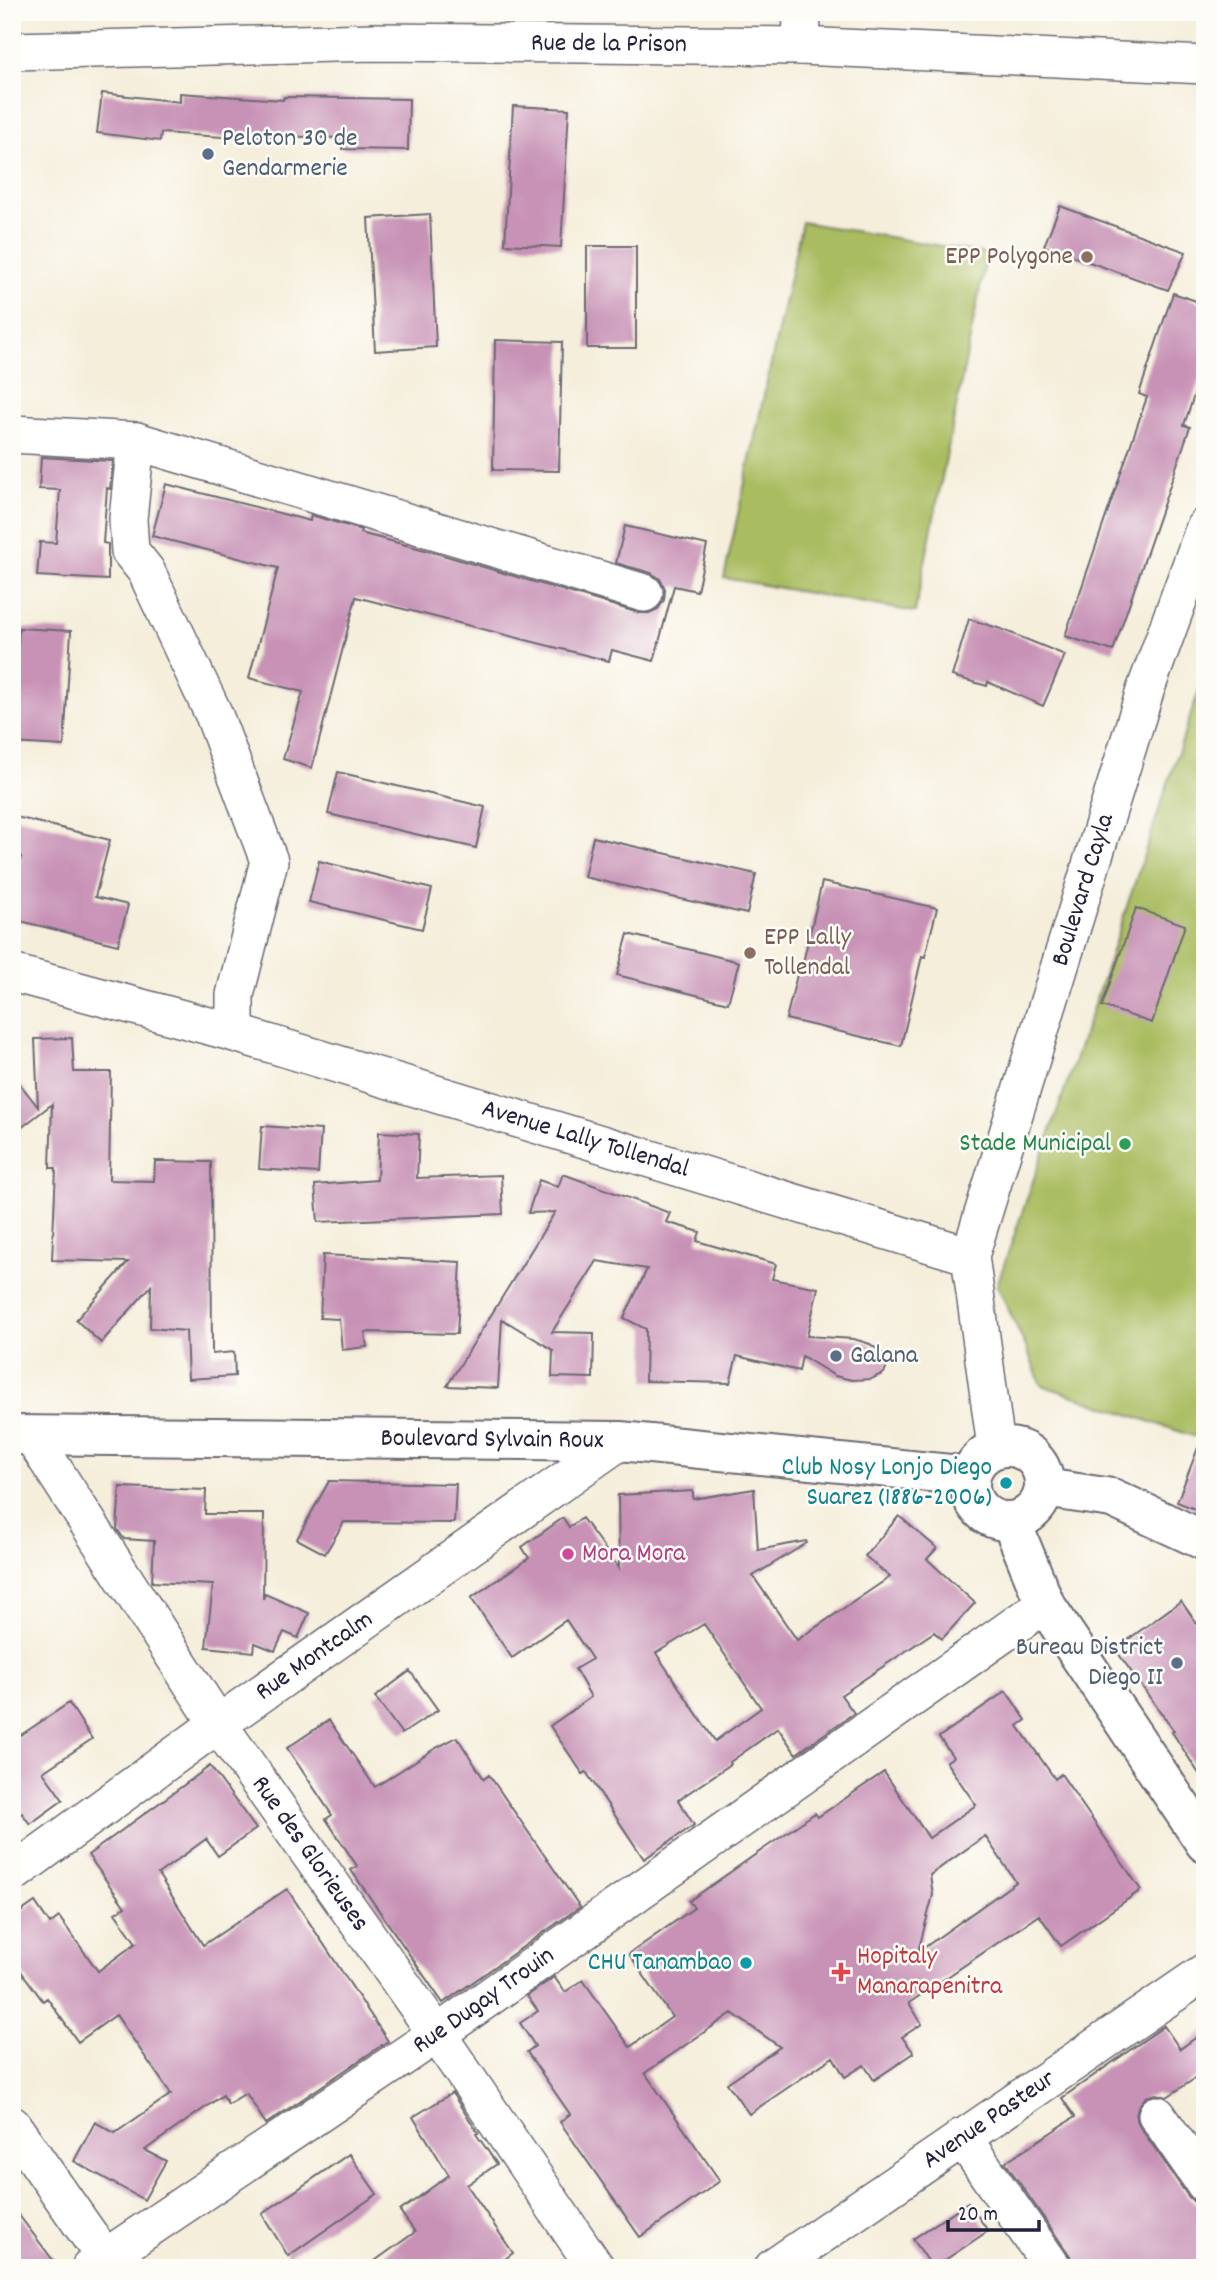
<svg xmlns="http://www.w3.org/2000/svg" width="1217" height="2280" font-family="Dekko,sans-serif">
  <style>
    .green { fill: #a9bc5f; stroke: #666f4d; stroke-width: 2 }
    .building { fill: #c792b6; fill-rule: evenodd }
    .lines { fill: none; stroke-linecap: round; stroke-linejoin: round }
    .minor-casing { stroke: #6c6973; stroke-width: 40 }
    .major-casing { stroke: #6c6973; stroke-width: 42 }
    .minor { stroke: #fff; stroke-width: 37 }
    .major { stroke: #fff; stroke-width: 38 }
    .service-dot { fill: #5c6f8a; stroke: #fdfcf7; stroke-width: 2.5 }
    .education-dot { fill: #8d6e63; stroke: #fdfcf7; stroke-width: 2.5 }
    .leisure-dot { fill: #2e9e5b; stroke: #fdfcf7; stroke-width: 2.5 }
    .culture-dot { fill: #0f9aa8; stroke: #fdfcf7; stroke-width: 2.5 }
    .hotel-dot { fill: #d1479c; stroke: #fdfcf7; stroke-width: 2.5 }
    .health-dot { fill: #e0444e; stroke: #fdfcf7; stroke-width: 2.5 }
    .labels { text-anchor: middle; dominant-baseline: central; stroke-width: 5; stroke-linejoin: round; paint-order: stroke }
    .street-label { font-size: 26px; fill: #22223b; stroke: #fdfcf7 }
    .service-label { font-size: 26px; fill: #4e5e75; stroke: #fdfcf7; text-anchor: start }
    .education-label { font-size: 26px; fill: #785e54; stroke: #fdfcf7; text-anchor: end }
    .leisure-label { font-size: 26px; fill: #27864d; stroke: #fdfcf7; text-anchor: end }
    .culture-label { font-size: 26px; fill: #0d838f; stroke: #fdfcf7; text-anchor: end }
    .hotel-label { font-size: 26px; fill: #b23c85; stroke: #fdfcf7; text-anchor: start }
    .health-label { font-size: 26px; fill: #be3a42; stroke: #fdfcf7; text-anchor: start }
  </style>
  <rect width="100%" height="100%" fill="#fdfcf7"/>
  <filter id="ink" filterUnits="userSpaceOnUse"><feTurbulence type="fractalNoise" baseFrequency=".0143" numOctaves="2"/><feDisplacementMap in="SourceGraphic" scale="14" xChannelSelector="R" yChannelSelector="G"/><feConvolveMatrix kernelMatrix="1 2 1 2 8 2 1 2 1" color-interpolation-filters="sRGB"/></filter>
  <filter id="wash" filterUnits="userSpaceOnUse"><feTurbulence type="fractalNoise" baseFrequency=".00686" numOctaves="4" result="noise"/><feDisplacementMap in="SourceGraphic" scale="28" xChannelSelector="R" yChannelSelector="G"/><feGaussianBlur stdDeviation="1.57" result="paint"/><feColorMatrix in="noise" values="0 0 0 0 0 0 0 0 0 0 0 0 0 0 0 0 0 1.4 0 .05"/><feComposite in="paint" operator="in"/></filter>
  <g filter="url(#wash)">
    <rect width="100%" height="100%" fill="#f5eedb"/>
    <path class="green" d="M802 222 987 254 915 612 724 578Z
      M1205 672V1440L1041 1385 1026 1347 997 1285 1095 1002Z"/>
    <g id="blocks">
      <path class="building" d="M102 93 180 102V93L283 100 284 97 409 99 408 150 342 149V138L238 135V138L161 133 160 141 97 133Z
        M513 106 569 109 561 247 505 244Z
        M1060 206 1186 252 1168 290 1044 246Z
        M430 214 436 347 375 351 368 218Z
        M587 246H636V348H587Z
        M1173 293 1205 304V363L1184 425 1190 427 1113 651 1065 636 1147 397 1139 394Z
        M495 340 562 342 559 471 493 470Z
        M41 457 113 461 110 489 107 488 103 543 108 544V580L37 576 40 542 56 543 60 490 39 489Z
        M166 484 310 521 311 515 361 530 360 533 429 551 639 613H649L658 609 664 600 665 589 660 579 651 573 616 563 625 526 707 545 697 591 674 586 654 661 612 650 609 661 356 597 312 768 283 759 303 692 249 678 278 568 152 536Z
        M969 619 1001 629 1065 655 1043 706 988 682 987 686 952 676Z
        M19 628 71 631 64 746 12 743Z
        M338 772 485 807 476 848 328 814Z
        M12 816 110 840 95 897 128 905 118 945 12 919V894L21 857 12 855Z
        M593 837 756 874 747 914 584 877Z
        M319 861 432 889 422 929 309 902Z
        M822 882 937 908 925 957 922 956 901 1046 786 1019 798 971H801Z
        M1136 908 1185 925 1152 1023 1102 1006Z
        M628 934 739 962 728 1003 617 975Z
        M72 1038 74 1072H111L109 1180 154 1181 155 1161 211 1162 212 1354 234 1352 235 1376 188 1379 186 1331 150 1328 151 1286 101 1343 76 1320 128 1262 52 1260 56 1168H50L52 1104 12 1135V1074L38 1107 35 1039Z
        M262 1126 321 1130 318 1173 259 1169Z
        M379 1132 419 1134 417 1178 501 1175 503 1214 318 1222 315 1185 377 1180Z
        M563 1174 670 1213 666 1222 700 1232 697 1241 776 1264 772 1279 818 1288 807 1336 854 1339 870 1344 882 1353 888 1363 884 1373 871 1379 852 1380 835 1376 802 1356 799 1371 737 1356 730 1383 645 1381 646 1329 624 1318 647 1269 597 1261 552 1332 594 1333 593 1378 552 1377 553 1350 502 1319 498 1388 447 1386 555 1212 528 1213 539 1180 558 1187Z
        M323 1255 461 1262 457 1334 365 1332 367 1347 342 1350 339 1319 320 1318Z
        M1203 1435H1205V1513L1177 1502Z
        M329 1481 456 1484 454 1523 344 1522 325 1554 297 1539Z
        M120 1487 206 1490 205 1514H264L263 1599 265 1594 309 1613 298 1638 284 1632 275 1651 255 1643 254 1652 206 1647 213 1585 152 1582 154 1541 124 1539 117 1529Z
        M754 1489 758 1550 806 1541 807 1543 753 1576 797 1640 890 1577 865 1556 899 1516 937 1548 927 1559 975 1603 942 1639 934 1632 841 1695 854 1713 796 1754 778 1728 730 1762 731 1764 678 1800 694 1825 644 1859 586 1772 583 1774 550 1726 591 1697 575 1669 592 1659 566 1620 512 1658 471 1598 529 1558 522 1547 563 1518 569 1527 582 1518 619 1568 618 1495 693 1491V1499ZM704 1624 761 1708 715 1741 656 1653Z
        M1181 1601 1205 1635V1783L1172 1732 1174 1731 1115 1649Z
        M410 1671 438 1710 402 1734 375 1697Z
        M1006 1691 1026 1720 1018 1726 1055 1779 1061 1774 1141 1890 1061 1946 1039 1915 909 2003 922 2024 902 2037 914 2053 874 2080 864 2065 845 2077 833 2057 749 2114 727 2083 780 2047 732 2013 645 2073 720 2181 640 2237 560 2122 570 2114 527 2052 535 2046 520 2023 538 2011 527 1996 554 1977 565 1992 583 1980 630 2047 672 2017 629 1954 694 1908 689 1901 815 1813 818 1817 884 1772 929 1838 976 1805 946 1762 953 1757 939 1737ZM985 1836 1016 1882 918 1952 933 1895 930 1875Z
        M69 1703 92 1739 43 1772 63 1800 30 1824 22 1813 12 1819V1741Z
        M329 1720 375 1787 434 1749 457 1737 484 1779 489 1775 580 1907 443 2003 351 1870 357 1866 326 1819 332 1815 287 1748Z
        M210 1766 256 1829 218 1856 206 1839 158 1874 203 1945 287 1889 388 2041 266 2124 246 2093 228 2104 223 2095 145 2150 166 2161 144 2200 74 2161 95 2122 115 2133 171 2094 116 2015 78 2042 47 1998 43 2001 12 1959V1918L35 1902 50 1924 59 1917 98 1971 136 1943 115 1913 125 1907 88 1855Z
        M1164 2026 1180 2049 1205 2031V2072L1167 2097 1156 2094 1146 2097 1138 2107 1136 2117 1140 2127 1188 2196 1195 2203 1205 2205V2268H1074L1070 2256 1005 2162 1075 2117 1062 2098Z
        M452 2093 478 2133 476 2134 497 2164 467 2185 513 2253 493 2268H365L415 2232 400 2211 449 2175 413 2117Z
        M349 2154 377 2194 288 2256 262 2214Z
        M968 2202 988 2231 933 2268 913 2239Z
        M12 2206 59 2268H12Z"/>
    </g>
  </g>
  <g filter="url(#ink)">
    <use href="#blocks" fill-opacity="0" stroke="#6c6973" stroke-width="2"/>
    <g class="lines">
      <defs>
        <g id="minor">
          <path d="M801 46 802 12"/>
          <path id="s1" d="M12 51 374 42 801 46 1205 65"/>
          <path d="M12 434 136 441 644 593"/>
          <path d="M136 441 128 519 130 551 146 571 214 715 269 861 235 995V1033"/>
          <path id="s2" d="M12 973 235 1033 970 1256"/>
          <path id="s3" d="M32 1436 218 1724 437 2034 596 2268"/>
          <path id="s4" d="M996 1447 970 1256 1145 691 1205 527"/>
          <path id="s5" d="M12 1874 218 1724 620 1441"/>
          <path d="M1157 2115 1205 2184"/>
          <path d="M12 2125 112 2268"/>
          <path d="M962 2137 1053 2268"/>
          <path id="s6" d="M90 2268 437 2034 1045 1604"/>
          <path id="s7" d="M773 2268 1205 1972"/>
        </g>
        <g id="major">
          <path id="s8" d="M12 1435 620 1441 970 1476"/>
          <circle cx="1007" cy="1484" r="37"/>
          <path d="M1044 1488 1112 1498 1205 1541"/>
          <path d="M1011 1521 1045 1604 1205 1843"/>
        </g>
      </defs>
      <use href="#minor" class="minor-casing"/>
      <use href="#major" class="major-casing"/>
      <use href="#minor" class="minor"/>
      <use href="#major" class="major"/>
    </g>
  </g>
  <g class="service-dot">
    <circle cx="208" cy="154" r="7"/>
    <circle cx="836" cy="1356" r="7"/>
    <circle cx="1177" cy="1663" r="7"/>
  </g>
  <g class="education-dot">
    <circle cx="1087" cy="257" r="7"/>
    <circle cx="750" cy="953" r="7"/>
  </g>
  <circle class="leisure-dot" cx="1125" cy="1144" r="7"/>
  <g class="culture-dot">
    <circle cx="1006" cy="1483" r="7"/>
    <circle cx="746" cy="1963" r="7"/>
  </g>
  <circle class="hotel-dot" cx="568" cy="1554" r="7"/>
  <path class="health-dot" d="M837.5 1961.5h7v7h7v7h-7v7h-7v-7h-7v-7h7z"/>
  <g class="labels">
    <g class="street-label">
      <text stroke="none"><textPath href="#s1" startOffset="597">Rue de la Prison</textPath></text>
      <text stroke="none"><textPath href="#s4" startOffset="576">Boulevard Cayla</textPath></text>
      <text stroke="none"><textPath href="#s2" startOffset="597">Avenue Lally Tollendal</textPath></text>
      <text stroke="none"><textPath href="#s8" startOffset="480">Boulevard Sylvain Roux</textPath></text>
      <text stroke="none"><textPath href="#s5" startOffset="373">Rue Montcalm</textPath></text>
      <text stroke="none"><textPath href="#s3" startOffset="502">Rue des Glorieuses</textPath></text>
      <text stroke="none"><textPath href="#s6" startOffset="476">Rue Dugay Trouin</textPath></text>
      <text stroke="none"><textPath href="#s7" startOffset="262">Avenue Pasteur</textPath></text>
    </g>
    <g class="service-label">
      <text x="222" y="139">Peloton 30 de<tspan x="222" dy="30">Gendarmerie</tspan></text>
      <text x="850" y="1356">Galana</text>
      <text x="1163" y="1648" text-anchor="end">Bureau District<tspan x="1163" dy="30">Diego II</tspan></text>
    </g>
    <g class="education-label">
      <text x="1073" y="257">EPP Polygone</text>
      <text x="764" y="938" text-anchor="start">EPP Lally<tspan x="764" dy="30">Tollendal</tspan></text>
    </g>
    <g class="leisure-label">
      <text x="1111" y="1144">Stade Municipal</text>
    </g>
    <g class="culture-label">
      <text x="992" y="1468">Club Nosy Lonjo Diego<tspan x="992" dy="30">Suarez (1886-2006)</tspan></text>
      <text x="732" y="1963">CHU Tanambao</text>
    </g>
    <g class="hotel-label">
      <text x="582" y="1554">Mora Mora</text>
    </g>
    <g class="health-label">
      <text x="857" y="1957">Hopitaly<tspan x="857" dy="30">Manarapenitra</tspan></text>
    </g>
  </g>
  <rect width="1217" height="2280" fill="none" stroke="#fdfcf7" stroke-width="42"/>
  <path d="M948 2220v10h91v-10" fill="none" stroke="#22223b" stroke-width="3.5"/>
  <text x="958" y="2220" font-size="21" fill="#22223b" stroke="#fdfcf7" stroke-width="5" paint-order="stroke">20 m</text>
</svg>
